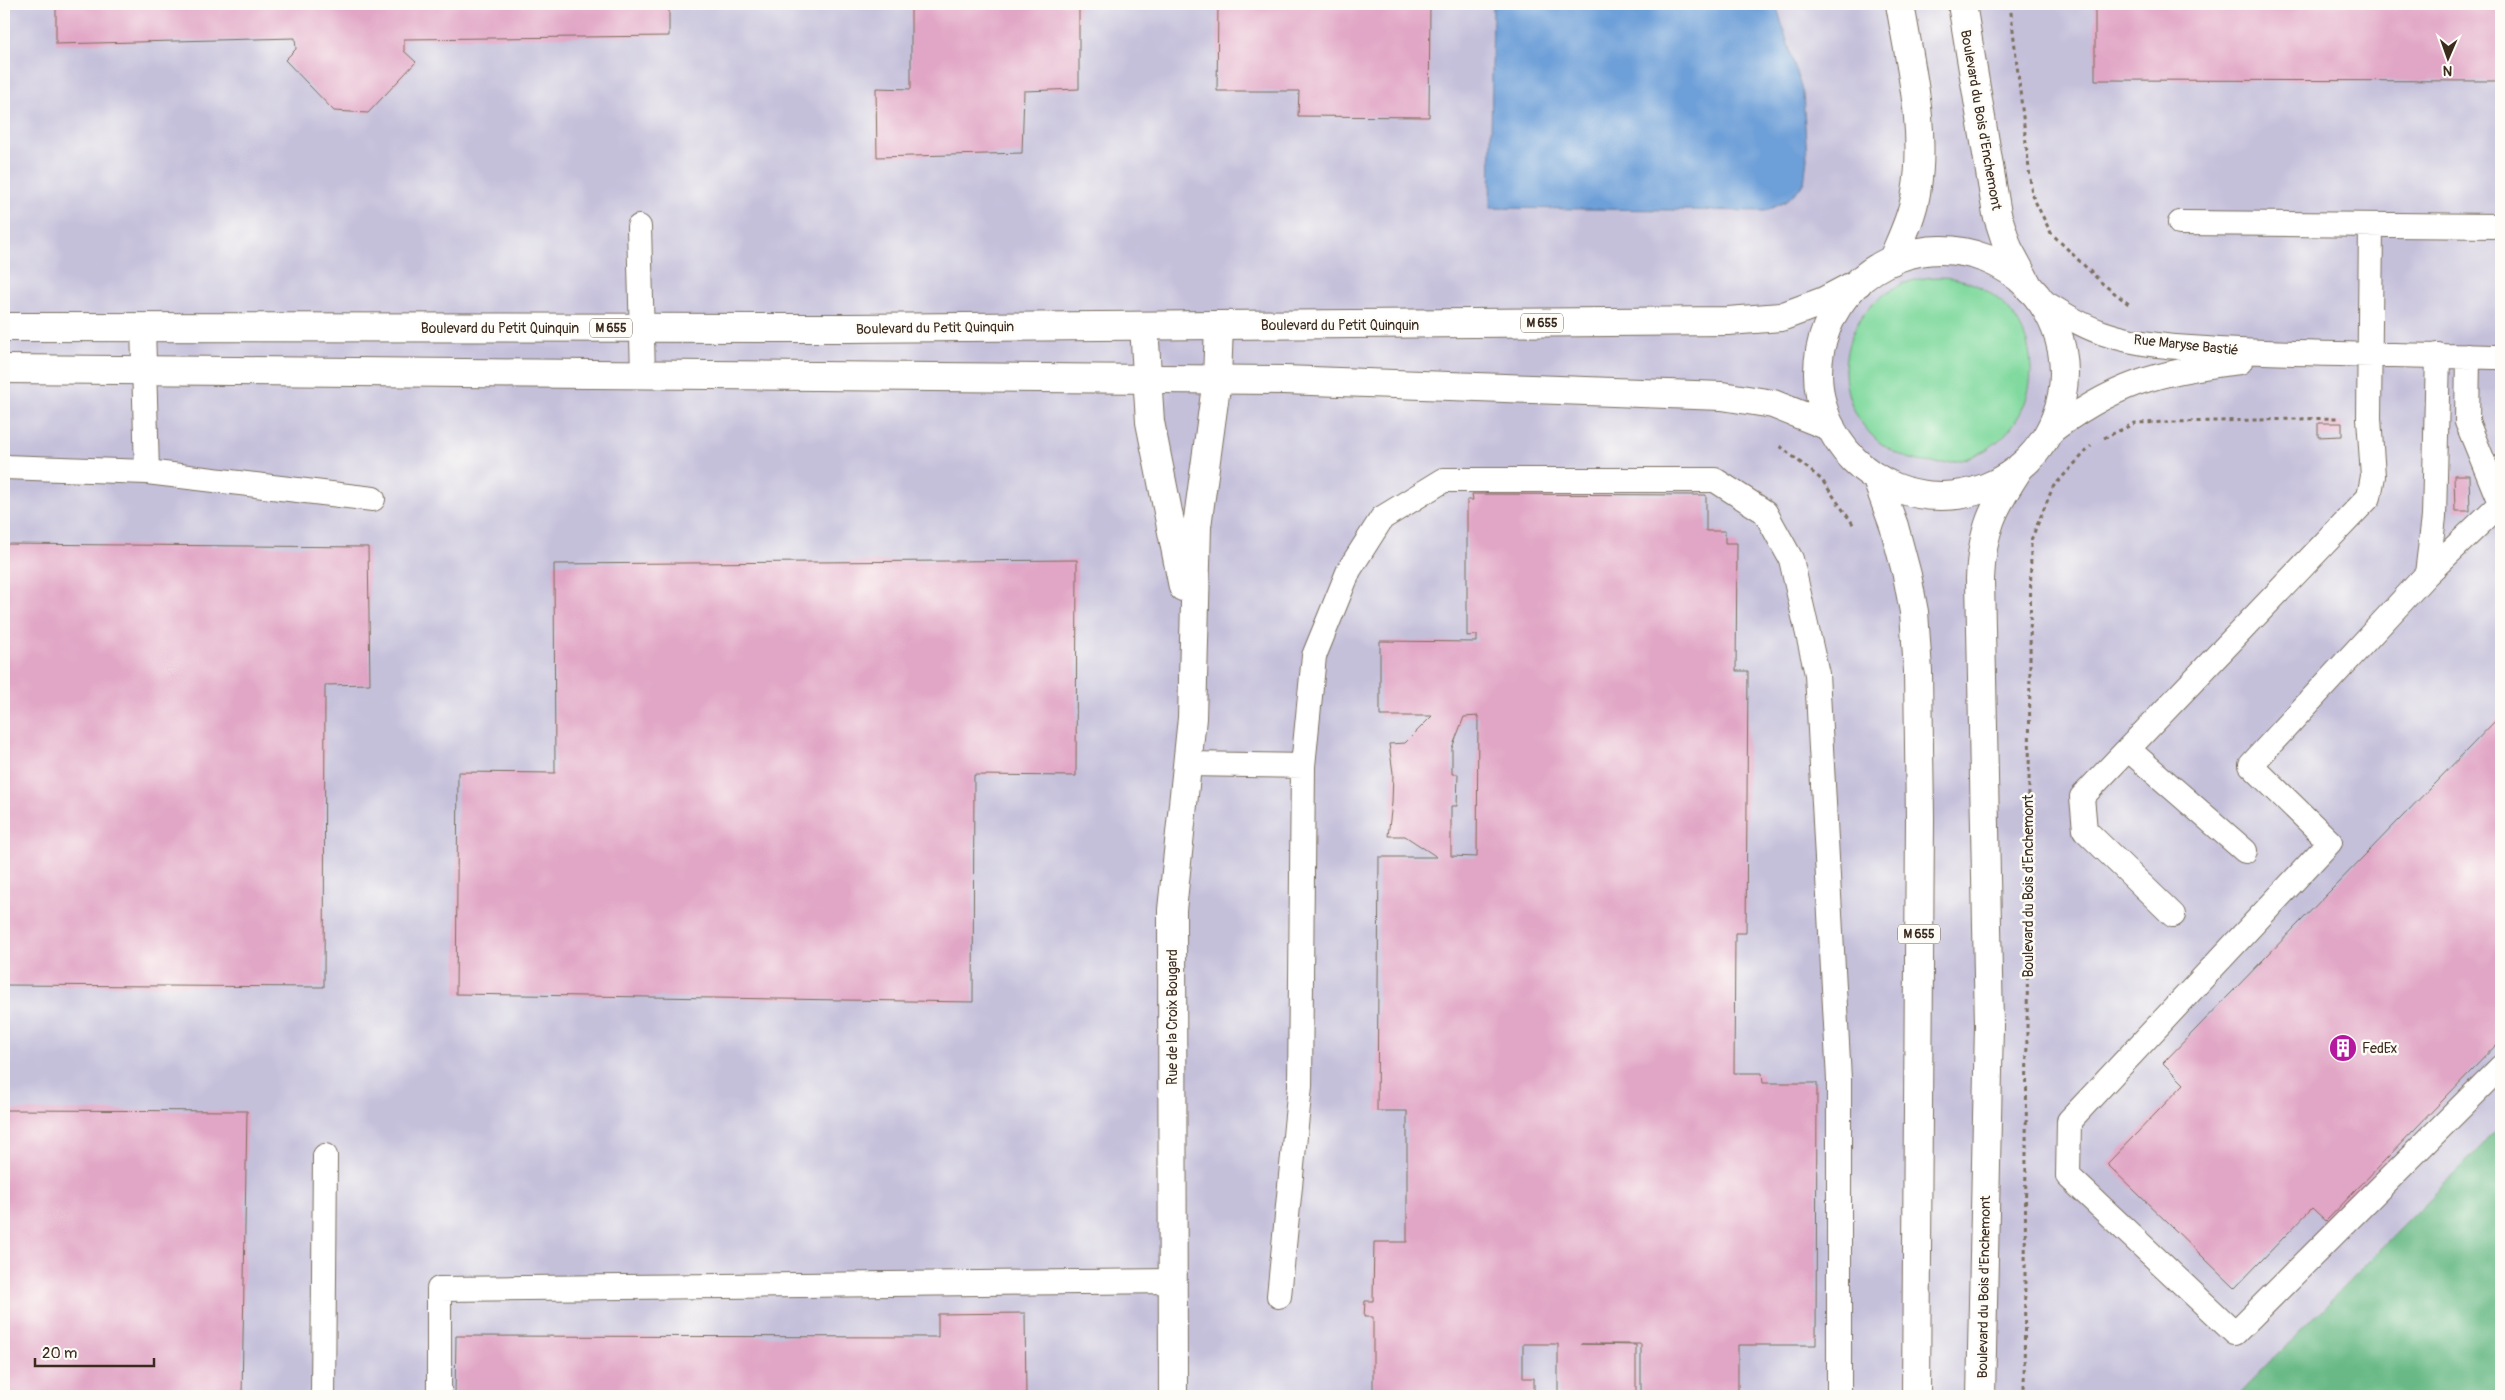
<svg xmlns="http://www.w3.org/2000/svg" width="2505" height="1400" font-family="Pangolin,sans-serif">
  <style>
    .industrial { fill: #c5c0da }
    .green { fill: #80d99e; stroke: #5e825e }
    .forest { fill: #68b985; stroke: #527252 }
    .water { fill: #6d9fd8; stroke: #54647b }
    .building { fill: #e1a5c5; fill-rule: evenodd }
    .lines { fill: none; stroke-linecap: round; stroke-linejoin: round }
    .lane-casing { stroke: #7b6e5e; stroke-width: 26 }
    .street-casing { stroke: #7b6e5e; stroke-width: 30 }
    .secondary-casing { stroke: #7b6e5e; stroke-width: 30 }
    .primary-casing { stroke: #7b6e5e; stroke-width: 30 }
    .path { stroke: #7b6e5e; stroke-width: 3; stroke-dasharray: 4 4; stroke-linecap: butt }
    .lane { stroke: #fff; stroke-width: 24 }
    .street { stroke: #fff; stroke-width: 28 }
    .secondary { stroke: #fff; stroke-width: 28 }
    .primary { stroke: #fff; stroke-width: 28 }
    .labels { text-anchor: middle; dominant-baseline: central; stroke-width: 5; stroke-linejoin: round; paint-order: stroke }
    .shield { fill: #fdfcf7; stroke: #75695f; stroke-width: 1 }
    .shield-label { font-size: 12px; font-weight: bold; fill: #3b2a1e }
    .street-label { font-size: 14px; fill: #3b2a1e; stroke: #fdfcf7 }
    .poi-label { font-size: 14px; fill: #3b2a1e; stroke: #fdfcf7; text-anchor: start }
  </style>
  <rect width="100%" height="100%" fill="#fdfcf7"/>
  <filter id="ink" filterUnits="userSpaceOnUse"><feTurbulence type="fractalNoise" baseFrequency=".02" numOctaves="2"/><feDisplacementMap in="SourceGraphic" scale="10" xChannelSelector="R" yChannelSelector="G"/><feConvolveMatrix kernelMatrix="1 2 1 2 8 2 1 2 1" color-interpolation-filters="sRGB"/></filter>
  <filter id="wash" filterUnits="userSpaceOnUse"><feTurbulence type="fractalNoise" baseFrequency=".0096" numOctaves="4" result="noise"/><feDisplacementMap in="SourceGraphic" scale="20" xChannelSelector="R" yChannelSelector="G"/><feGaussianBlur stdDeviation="1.12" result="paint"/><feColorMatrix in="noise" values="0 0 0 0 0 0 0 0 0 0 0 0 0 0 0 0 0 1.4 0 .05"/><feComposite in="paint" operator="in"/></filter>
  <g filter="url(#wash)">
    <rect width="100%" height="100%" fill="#f3ebd5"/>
    <path class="industrial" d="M4 4H2501V1126L2237 1396H4Z"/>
    <path class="green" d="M1845 370a93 93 0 1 1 186 0a93 93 0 1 1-186 0Z"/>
    <path class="forest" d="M2501 1126V1396H2237Z"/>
    <path class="water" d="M1493 4H1776L1803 94 1807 158 1804 184 1785 202 1765 211 1490 208Z"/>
    <g id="blocks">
      <path class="building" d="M56 4H669V36L404 39V51L416 62 368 113 334 111 285 60 296 49 295 38 56 44Z
        M911 4H1079V89L1024 91 1022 153 877 157 876 88 911 89Z
        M1218 4H1430L1429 117 1298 116 1299 91H1217Z
        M2095 4H2501V81L2095 80Z
        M2318 423H2342V436L2318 437Z
        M2454 475H2469L2470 511H2455Z
        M1472 494 1706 495V531H1725V543H1737L1736 671H1748L1746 933H1735L1734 1073H1762L1763 1083H1817L1816 1345H1738V1396H1641V1344H1581L1636 1345V1396H1558V1344H1523V1378H1534V1396H1373V1317H1364L1365 1301H1373L1374 1242H1407V1111H1377L1379 857H1437L1405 836H1388L1392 803 1393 773 1389 744 1405 743 1432 716H1380V641L1477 642V635L1467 636V500H1473ZM1478 716 1477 857 1451 856V806H1457L1458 774H1452V748L1464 717Z
        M4 544 368 547 370 684 325 685 324 987 4 985Z
        M1077 560 1076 776 974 775 973 1002 456 994 458 772 555 773 554 564Z
        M2501 715V1040L2326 1221 2312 1208 2235 1288 2107 1164 2184 1084 2163 1063Z
        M4 1110 247 1111 242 1396H4Z
        M1025 1313 1026 1396H455L456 1336 938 1337V1314Z"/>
    </g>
  </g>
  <g filter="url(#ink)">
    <use href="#blocks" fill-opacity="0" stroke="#7b6e5e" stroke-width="1"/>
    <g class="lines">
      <defs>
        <path id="lane" d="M2180 223 2501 226
          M639 227 643 374
          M2039 299C2060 312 2080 325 2103 333 2146 348 2194 348 2239 351 2326 355 2414 355 2501 357
          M143 327 147 472
          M2438 355 2434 517 2427 574 2251 765 2330 842 2069 1121 2068 1176 2235 1333 2501 1067
          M2468 356 2467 422 2501 505
          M2047 435C2112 384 2160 371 2240 362
          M4 467 147 472 373 499
          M2427 574 2499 505
          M2129 750 2245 851
          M1188 764 1303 766
          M2173 915 2085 830 2082 797 2369 497 2373 476 2369 418 2371 225
          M1279 1296 1300 1086 1303 766 1314 656 1349 570 1382 518 1444 480H1715L1765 512 1791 559 1817 674 1839 1080V1396
          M323 1396 325 1156
          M439 1396V1289L1173 1281"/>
        <path id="street" d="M1144 326 1150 422 1183 587
          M1173 1396 1172 910 1192 718 1197 526 1217 379 1219 325"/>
        <path id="secondary" d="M1962 4 1997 214 2008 248 2030 289
          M1892 261C1901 239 1912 217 1916 193 1927 131 1910 64 1900 4"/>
        <path id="primary" d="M1818 373a123 123 0 1 1 246 0a123 123 0 1 1-246 0Z
          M4 327 849 328 1728 321 1781 317 1824 301 1858 283
          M4 369 1284 380 1722 396 1773 404 1831 427
          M1876 477 1894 526 1907 575 1914 612 1918 671 1920 819 1916 1396
          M1981 1396 1989 1025 1980 579C1982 529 1993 508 2020 467"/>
      </defs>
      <use href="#lane" class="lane-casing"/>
      <use href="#street" class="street-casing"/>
      <use href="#secondary" class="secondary-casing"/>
      <use href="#primary" class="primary-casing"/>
      <path class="path" d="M2010 4 2032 195 2051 233 2103 284 2130 305
        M2104 438 2135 423 2337 418
        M1780 446 1822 480 1855 527
        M2024 1396 2031 540 2053 487 2091 446"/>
      <use href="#lane" class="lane"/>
      <use href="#street" class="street"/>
      <use href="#secondary" class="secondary"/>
      <use href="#primary" class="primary"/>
    </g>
  </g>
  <defs>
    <symbol id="building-disc" viewBox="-11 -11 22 22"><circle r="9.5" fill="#b5179e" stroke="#fdfcf7"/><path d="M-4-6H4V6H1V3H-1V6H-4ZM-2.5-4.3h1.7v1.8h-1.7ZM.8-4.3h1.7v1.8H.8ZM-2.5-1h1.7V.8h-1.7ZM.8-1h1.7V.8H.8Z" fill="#fff"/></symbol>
  </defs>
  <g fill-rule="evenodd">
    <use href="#building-disc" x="2327" y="1032" width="32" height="32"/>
  </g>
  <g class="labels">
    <g class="shield">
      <rect x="1521" y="313.5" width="42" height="19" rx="4"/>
      <rect x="590" y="318.5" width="42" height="19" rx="4"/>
      <rect x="1898" y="924.5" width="42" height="19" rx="4"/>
    </g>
    <g class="shield-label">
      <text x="1542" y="323">M 655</text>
      <text x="611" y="328">M 655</text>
      <text x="1919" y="934">M 655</text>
    </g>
    <g class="street-label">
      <text transform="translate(1981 120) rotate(80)">Boulevard du Bois d'Enchemont</text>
      <text x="1340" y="325">Boulevard du Petit Quinquin</text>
      <text x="500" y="328">Boulevard du Petit Quinquin</text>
      <text transform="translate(935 328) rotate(-1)">Boulevard du Petit Quinquin</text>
      <text transform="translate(2186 345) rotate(6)">Rue Maryse Bastié</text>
      <text transform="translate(2028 886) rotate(-90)">Boulevard du Bois d'Enchemont</text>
      <text transform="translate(1172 1017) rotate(-90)">Rue de la Croix Bougard</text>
      <text transform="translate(1984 1287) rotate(-89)">Boulevard du Bois d'Enchemont</text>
    </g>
    <g class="poi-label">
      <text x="2362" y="1048">FedEx</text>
    </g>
  </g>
  <rect width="2505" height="1400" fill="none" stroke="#fdfcf7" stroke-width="20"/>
  <g transform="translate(2448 58) rotate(182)" stroke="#fdfcf7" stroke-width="4" paint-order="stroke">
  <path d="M0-4L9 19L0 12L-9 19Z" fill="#3b2a1e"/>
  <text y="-8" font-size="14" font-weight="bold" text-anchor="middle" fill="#3b2a1e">N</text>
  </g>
  <path d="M35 1358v8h119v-8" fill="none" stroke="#3b2a1e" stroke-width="2.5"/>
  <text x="42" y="1358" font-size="15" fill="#3b2a1e" stroke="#fdfcf7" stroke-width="4" paint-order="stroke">20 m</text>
</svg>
